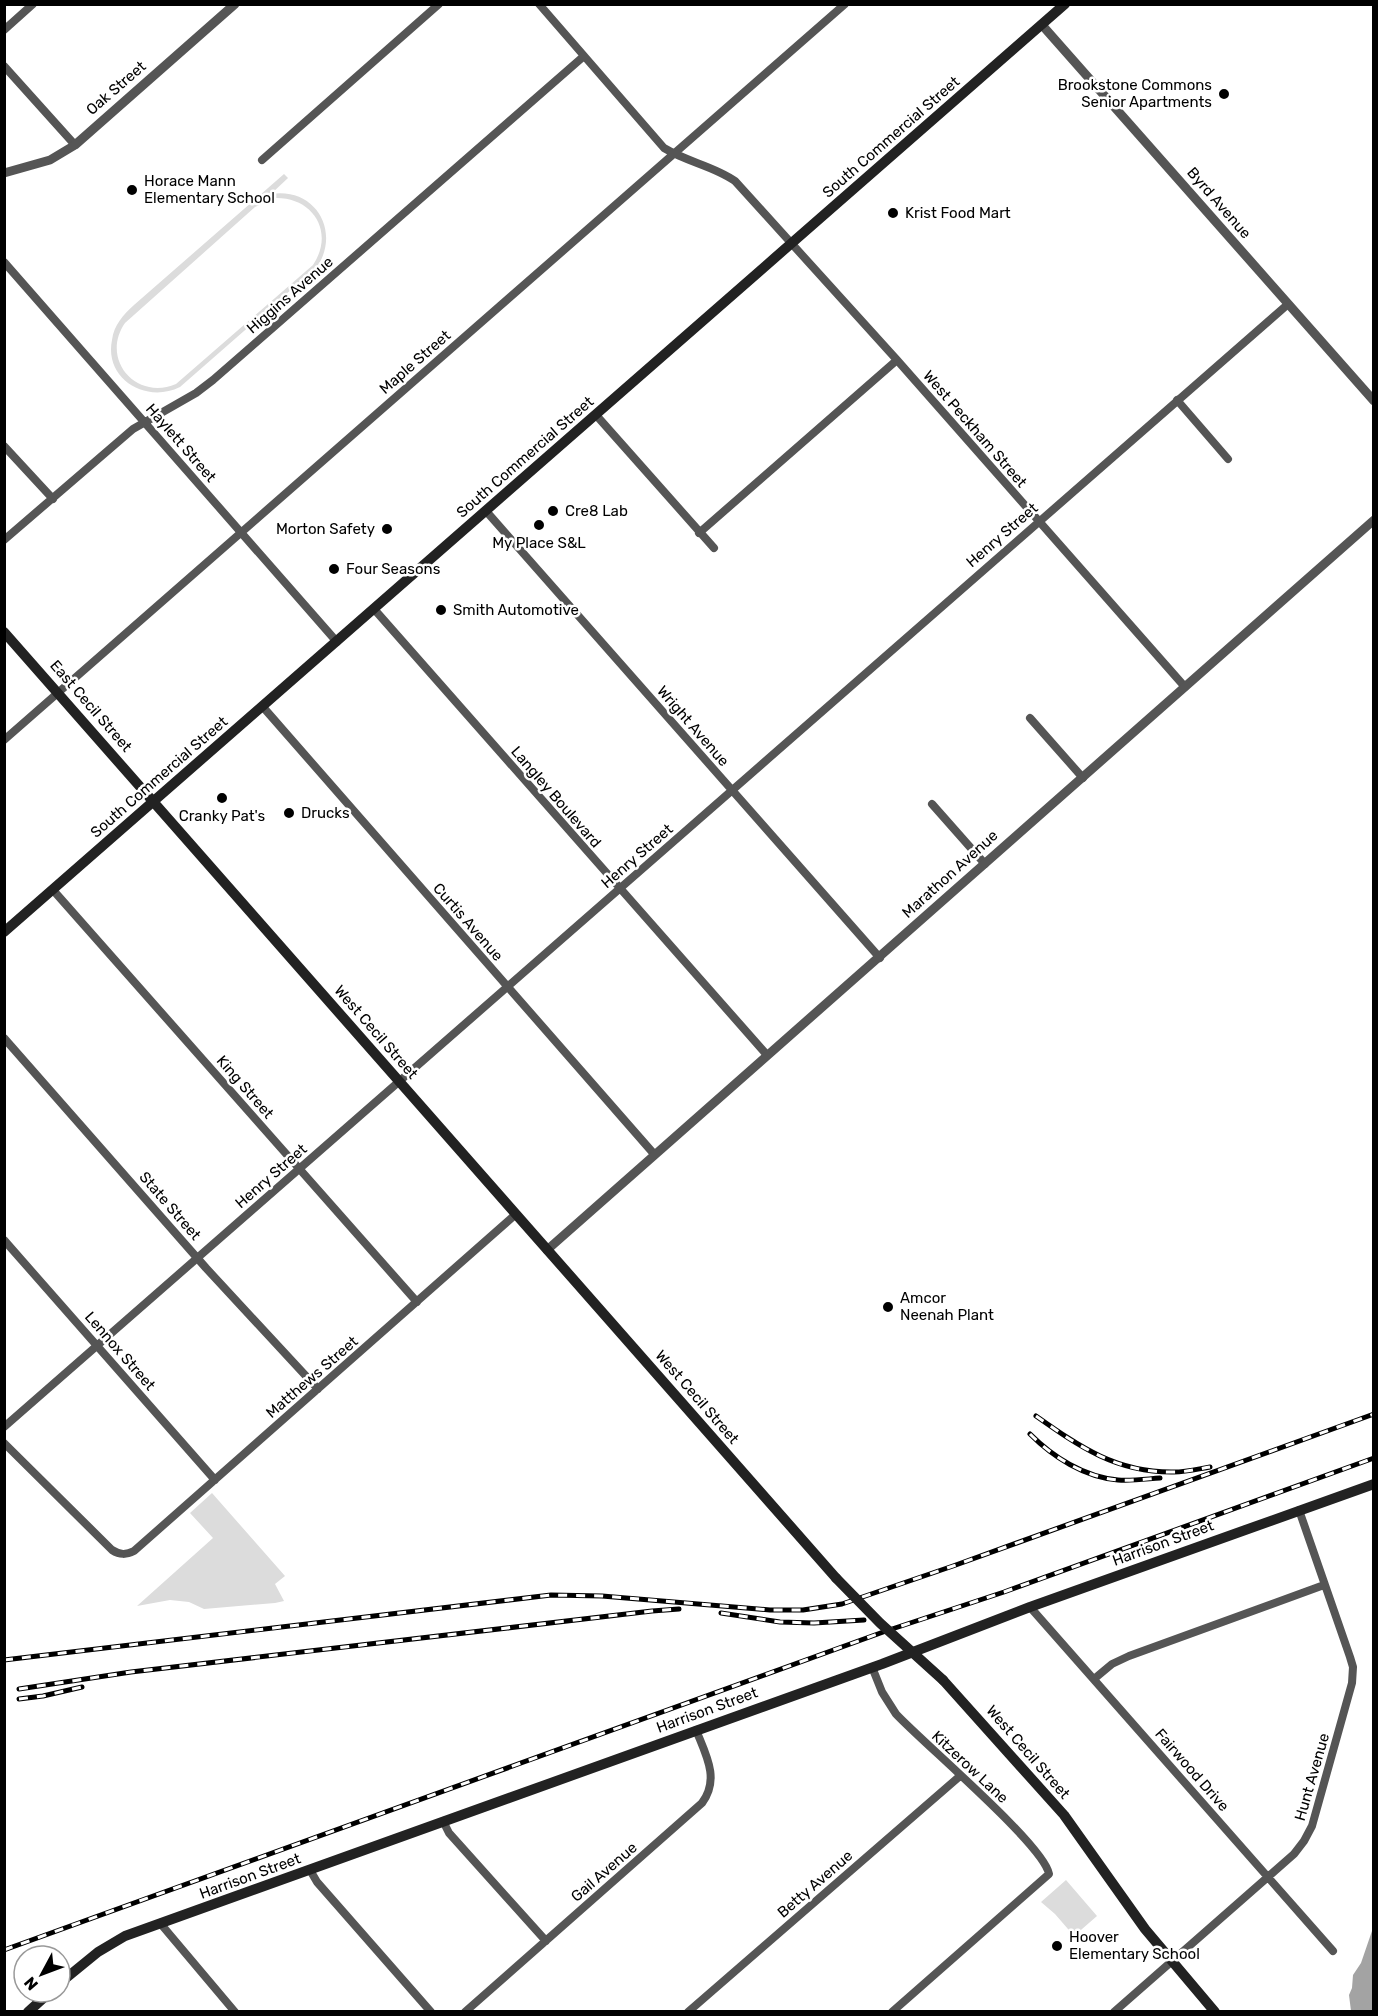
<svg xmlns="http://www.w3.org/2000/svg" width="1378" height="2016" font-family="Rubik,sans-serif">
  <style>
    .green { fill: #dcdcdc; fill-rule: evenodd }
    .water { fill: #a3a3a3 }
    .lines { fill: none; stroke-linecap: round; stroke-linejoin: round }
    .minor { stroke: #555; stroke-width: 8 }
    .tertiary { stroke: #555; stroke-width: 9 }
    .secondary { stroke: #222; stroke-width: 10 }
    .rail-casing { stroke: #000; stroke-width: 5 }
    .rail { stroke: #fff; stroke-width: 3; stroke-dasharray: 9; stroke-linecap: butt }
    .secondary-bridge { stroke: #222; stroke-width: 10 }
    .poi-dot { fill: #000; stroke: #fff; stroke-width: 2 }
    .labels { text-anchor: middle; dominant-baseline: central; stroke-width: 5; stroke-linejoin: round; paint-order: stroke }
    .poi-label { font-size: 15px; fill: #000; stroke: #fff; text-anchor: start }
    .street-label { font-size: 15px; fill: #000; stroke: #fff }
  </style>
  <rect width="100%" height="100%" fill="#fff"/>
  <path class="green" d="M284 174 288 178 271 194C315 187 341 231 317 267L180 387C146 404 104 379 112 340 114 325 123 315 134 305ZM275 198C313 197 335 232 313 265L176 384C136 401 100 359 125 323L255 207Z
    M212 1493 285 1576 275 1584 284 1601 275 1603 204 1609 189 1602 170 1600 137 1606 213 1538 190 1513Z
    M1066 1880 1097 1916 1074 1936 1055 1914 1041 1902Z"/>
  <path class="water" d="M1373 1928V2011H1351L1349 1995 1352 1988 1353 1975 1361 1963Z"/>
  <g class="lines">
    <path class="minor" d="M539 4 664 148C687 162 714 166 735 181L897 360 1185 687
      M4 30 33 4
      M4 66 75 145
      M262 160 439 4
      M4 262 337 642
      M1177 400 1228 459
      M596 415 714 548
      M4 446 53 499
      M486 511 880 958
      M699 533 897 360
      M4 540 133 429 196 393 213 380 584 56
      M374 609 767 1055
      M263 707 654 1154
      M1030 718 1083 778
      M4 740 845 4
      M932 804 985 864
      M53 890 417 1302
      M4 1038 206 1268 318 1389
      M4 1240 215 1480
      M4 1427 1287 305
      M4 1443 112 1550C120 1555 126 1555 134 1551L516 1214
      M1030 1607 1333 1951
      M872 1667 882 1692 896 1714C923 1743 1044 1845 1049 1874L892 2012
      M1094 1679 1112 1664 1129 1656 1324 1585
      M443 1821 449 1833 546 1941
      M310 1870 317 1882 431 2012
      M160 1923 235 2012
      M465 2012 702 1803C720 1779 706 1755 696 1730
      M688 2012 960 1776
      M1114 2012 1294 1854 1304 1841 1312 1826 1352 1683 1353 1667 1350 1657 1299 1510"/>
    <path class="tertiary" d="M1042 25 1374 401
      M4 173 50 160 75 145 235 4
      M547 1250 1374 520"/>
    <path class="secondary" d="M4 632 836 1578
      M4 932 1065 4
      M943 1680 1064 1815 1145 1929 1215 2012
      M60 1983 98 1952 125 1936 882 1664 1030 1607 1374 1484
      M28 2012 50 1992"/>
    <defs>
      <path id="rail" d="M1036 1416C1080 1447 1117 1473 1174 1472 1186 1472 1198 1469 1210 1467
        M1030 1434C1053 1457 1084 1477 1118 1480 1132 1481 1146 1479 1160 1478
        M721 1613 780 1622 814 1623 864 1620
        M4 1660 551 1595 602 1596 770 1610H803L842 1604 953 1566 1374 1414
        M19 1689 131 1672 652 1611 679 1609
        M19 1699 43 1696 82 1687
        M4 1950 886 1631 1004 1592 1374 1458"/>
    </defs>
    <use href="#rail" class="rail-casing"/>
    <use href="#rail" class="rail"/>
    <path class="secondary-bridge" d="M836 1578 880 1623 943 1680"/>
  </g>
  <g class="poi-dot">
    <circle cx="1224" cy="94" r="6"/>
    <circle cx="132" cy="190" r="6"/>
    <circle cx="893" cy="213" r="6"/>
    <circle cx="553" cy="511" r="6"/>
    <circle cx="539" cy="525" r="6"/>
    <circle cx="387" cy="529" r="6"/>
    <circle cx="334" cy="569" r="6"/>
    <circle cx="441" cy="610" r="6"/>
    <circle cx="222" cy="798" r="6"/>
    <circle cx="289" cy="813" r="6"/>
    <circle cx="888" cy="1307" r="6"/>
    <circle cx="1057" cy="1946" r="6"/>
  </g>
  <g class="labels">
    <g class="poi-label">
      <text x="1212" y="85" text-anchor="end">Brookstone Commons<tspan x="1212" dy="17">Senior Apartments</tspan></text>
      <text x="144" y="181">Horace Mann<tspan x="144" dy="17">Elementary School</tspan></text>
      <text x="905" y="213">Krist Food Mart</text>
      <text x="565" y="511">Cre8 Lab</text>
      <text x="375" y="529" text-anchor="end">Morton Safety</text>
      <text x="539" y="543" text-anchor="middle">My Place S&amp;L</text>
      <text x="346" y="569">Four Seasons</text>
      <text x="453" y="610">Smith Automotive</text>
      <text x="301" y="813">Drucks</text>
      <text x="222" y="816" text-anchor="middle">Cranky Pat's</text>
      <text x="900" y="1298">Amcor<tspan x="900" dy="17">Neenah Plant</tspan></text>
      <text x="1069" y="1937">Hoover<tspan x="1069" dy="17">Elementary School</tspan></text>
    </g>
    <g class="street-label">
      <text transform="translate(116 88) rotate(-41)">Oak Street</text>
      <text transform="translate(891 137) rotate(-41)">South Commercial Street</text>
      <text transform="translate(1219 203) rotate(49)">Byrd Avenue</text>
      <text transform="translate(290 295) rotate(-41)">Higgins Avenue</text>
      <text transform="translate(415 362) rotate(-41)">Maple Street</text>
      <text transform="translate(975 429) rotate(49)">West Peckham Street</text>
      <text transform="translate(181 443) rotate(49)">Haylett Street</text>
      <text transform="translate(525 457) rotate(-41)">South Commercial Street</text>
      <text transform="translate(1002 535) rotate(-41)">Henry Street</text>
      <text transform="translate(91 706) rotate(49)">East Cecil Street</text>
      <text transform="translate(693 726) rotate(49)">Wright Avenue</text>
      <text transform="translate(159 777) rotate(-41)">South Commercial Street</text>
      <text transform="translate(556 797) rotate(49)">Langley Boulevard</text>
      <text transform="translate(637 856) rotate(-41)">Henry Street</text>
      <text transform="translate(950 874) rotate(-42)">Marathon Avenue</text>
      <text transform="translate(468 922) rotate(49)">Curtis Avenue</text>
      <text transform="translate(376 1032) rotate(49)">West Cecil Street</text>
      <text transform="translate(245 1087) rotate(49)">King Street</text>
      <text transform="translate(271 1176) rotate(-41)">Henry Street</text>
      <text transform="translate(170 1206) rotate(49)">State Street</text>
      <text transform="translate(120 1351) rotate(49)">Lennox Street</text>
      <text transform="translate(312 1377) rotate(-41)">Matthews Street</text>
      <text transform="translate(697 1397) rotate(49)">West Cecil Street</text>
      <text transform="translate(1163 1543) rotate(-20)">Harrison Street</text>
      <text transform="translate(707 1710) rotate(-20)">Harrison Street</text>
      <text transform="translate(1028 1752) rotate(49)">West Cecil Street</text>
      <text transform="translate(970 1767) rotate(43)">Kitzerow Lane</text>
      <text transform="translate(1192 1770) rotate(49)">Fairwood Drive</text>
      <text transform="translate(1312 1777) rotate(-74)">Hunt Avenue</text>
      <text transform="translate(604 1872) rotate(-41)">Gail Avenue</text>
      <text transform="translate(250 1876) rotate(-20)">Harrison Street</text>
      <text transform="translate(815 1884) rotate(-41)">Betty Avenue</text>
    </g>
  </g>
  <rect width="1378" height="2016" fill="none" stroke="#000000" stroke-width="12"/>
  <g transform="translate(42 1974) rotate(229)"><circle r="28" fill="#ffffff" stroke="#999999" stroke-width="1.5"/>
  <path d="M0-4.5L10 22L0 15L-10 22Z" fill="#000000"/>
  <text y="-9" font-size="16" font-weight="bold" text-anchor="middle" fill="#000000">N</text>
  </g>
</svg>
